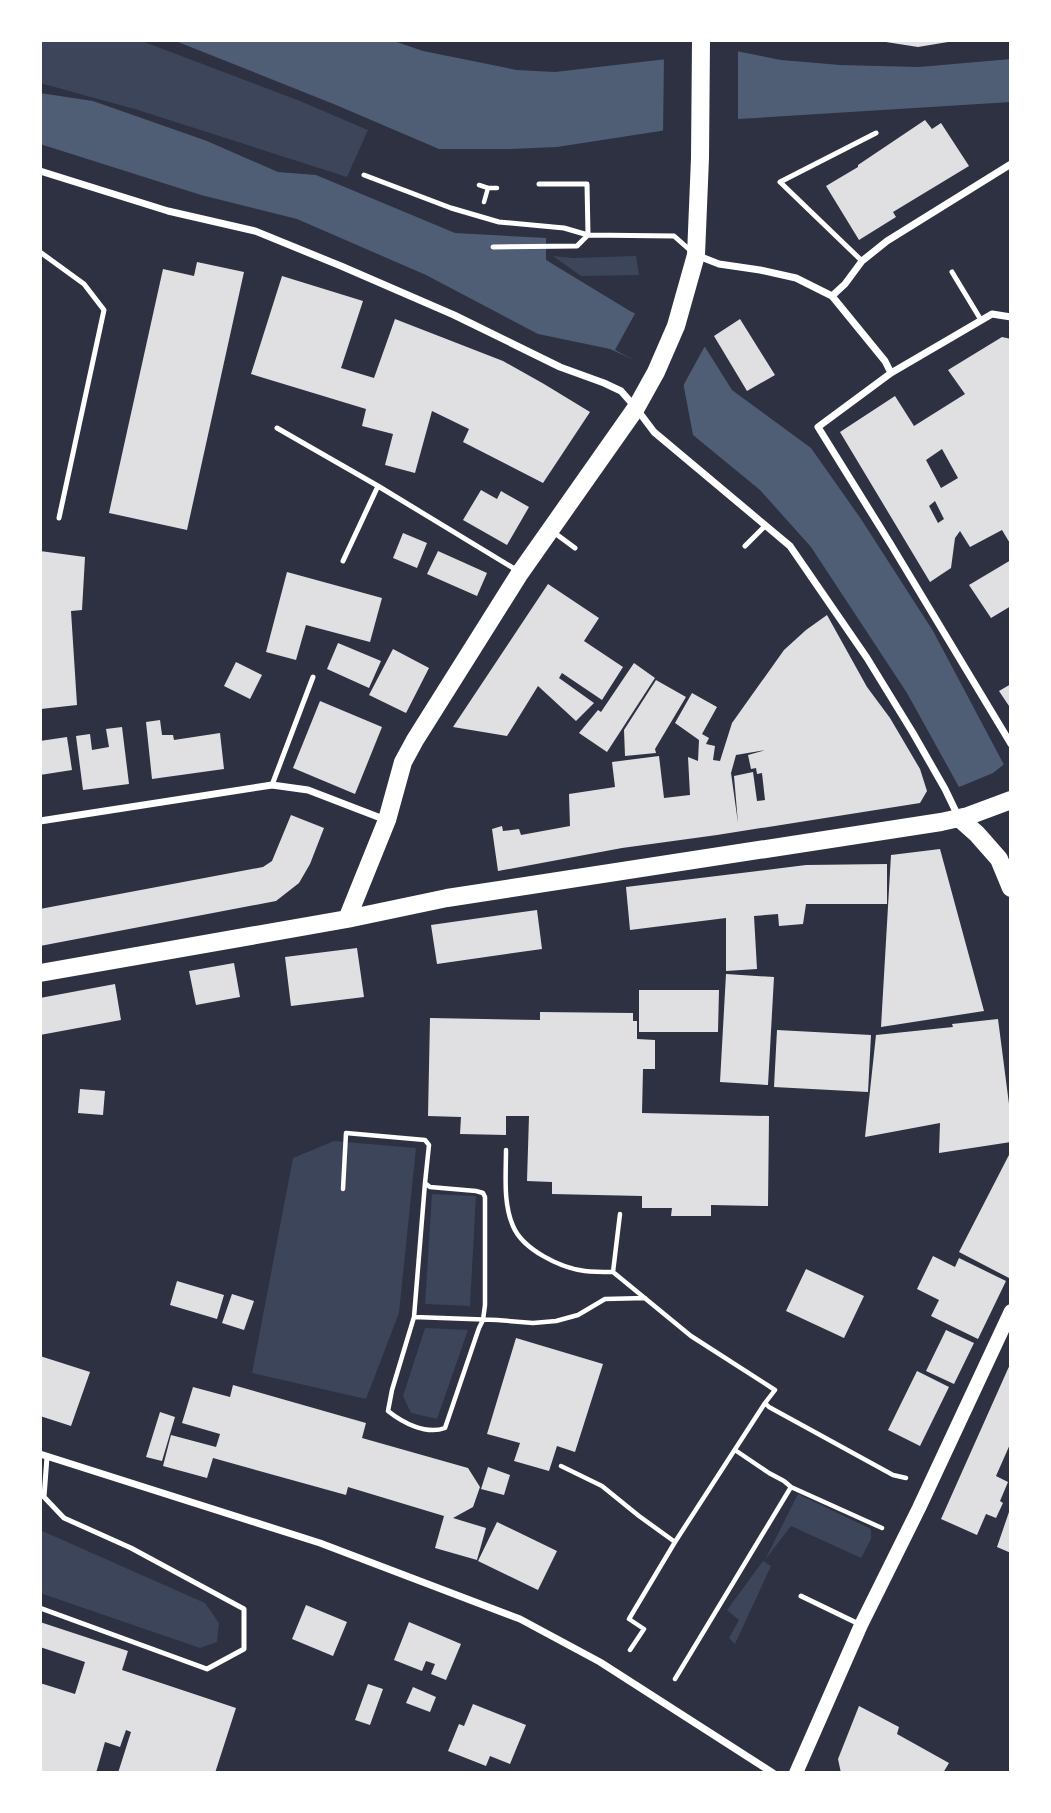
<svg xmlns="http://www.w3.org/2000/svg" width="1051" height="1813" font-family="'Noto Sans',sans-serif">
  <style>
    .green { fill: #3c4559 }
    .water { fill: #4f5d75 }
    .pier { fill: #2d3142 }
    .building { fill: #e0e0e3; fill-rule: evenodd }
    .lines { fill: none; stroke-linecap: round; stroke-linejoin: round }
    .path { stroke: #fff; stroke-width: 4.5 }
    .service { stroke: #fff; stroke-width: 5 }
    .minor { stroke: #fff; stroke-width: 7 }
    .secondary { stroke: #fff; stroke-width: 14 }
    .primary { stroke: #fff; stroke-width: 18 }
  </style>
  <rect width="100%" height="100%" fill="#2d3142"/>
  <path class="green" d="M40 40H139L300 101 368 130 347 177 138 110 40 83Z
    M553 256 573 258 636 256 639 275 581 276Z
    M334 1141 416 1148 399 1313 366 1399 252 1373 293 1158Z
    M432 1194 476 1196 470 1306 425 1304Z
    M425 1328 468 1330 437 1419 411 1413 403 1396Z
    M798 1494 871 1529V1539L861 1558 791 1526 765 1560Z
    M40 1530 205 1603 219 1623 217 1642 200 1648 40 1593Z
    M763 1561 771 1566 735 1644 729 1638 739 1620 727 1610Z"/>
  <path class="water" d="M173 40H391L423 51 517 70 555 72 736 51 781 60 840 65 919 67 1011 59V102L738 119 557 147 511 149H439L336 105Z
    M40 93 93 101 207 141 278 172 316 175 455 233 546 238V260L630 311 705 347 732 390 811 448 861 519 933 631 1011 778 959 787 907 693 811 547 760 490 693 435 683 382 610 349 538 334 426 275 297 219 201 195 40 144Z"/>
  <path class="pier" d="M738 47V123L663 134 664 56Z
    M637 310 706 344 683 386 615 350Z
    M1007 762 1011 770V888L1008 887 961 799 957 788 993 773Z"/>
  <path class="building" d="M886 40H948V42L918 47 886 42Z
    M925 120 932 129 941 123 969 166 893 212 896 217 859 240 826 186 858 167V165Z
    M197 262 244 272 187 530 109 513 163 269 194 276Z
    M282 276 363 301 341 368 374 378 395 319 503 361 544 384 590 412 543 483 463 442 469 429 432 411 415 473 385 465 393 434 362 426 366 409 251 374Z
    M740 319 775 375 747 391 714 336Z
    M1002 337 1011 339V545L1002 530 970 547 960 531 955 538 951 568 930 582 840 432 895 396 914 426 965 394 948 370ZM942 449 958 478 941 488 926 460ZM935 501 944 519 938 523 929 506Z
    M481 490 497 499 501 491 529 507 507 545 463 520Z
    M403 533 427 543 417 568 393 558Z
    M40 551 85 557 82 610 71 611 77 705 41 709Z
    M438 551 487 573 477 596 427 574Z
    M1011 560V606L991 618 969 585Z
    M287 572 382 598 370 642 306 625 296 660 266 652Z
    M548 584 599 618 584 641 623 667 602 700 562 673 559 678 594 703 576 721 538 686 507 736 453 727Z
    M827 615 867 687 890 718 920 769 927 791 920 803 717 835 622 848 498 871 492 829 502 826 503 831 519 829 521 835 570 826 569 794 615 787 612 762 659 756 664 798 690 795 688 757 698 761 699 740 675 723 692 693 717 707 702 734 709 738 706 744 715 746 713 760 720 761 732 723 784 650 806 630ZM766 750 748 755 751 769 756 768 757 774 762 773 765 800 757 801 753 772 734 776 738 823 731 773 736 755Z
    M338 643 381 661 369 688 327 669Z
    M393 649 429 668 406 713 369 695Z
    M236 662 262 675 250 699 224 686Z
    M634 663 655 678 607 752 579 733 598 710 601 712Z
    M656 680 686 697 655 749 656 753 625 756 624 730Z
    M1011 684V709L999 691Z
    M320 701 382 727 355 794 293 768Z
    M160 720 162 735H173L174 740 220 733 224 769 152 779 146 722Z
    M122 727 129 784 83 790 76 736 90 734 92 750 109 747 106 729Z
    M67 737 72 770 40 775V741Z
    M291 815 324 828 310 864 299 883 276 901 40 946V909L263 867 272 861Z
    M940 849 984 1011 881 1027 891 855Z
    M887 864V904H806L803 924 779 926 778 914 754 916 757 969 726 971V918L630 930 626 887 806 865Z
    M537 910 542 949 437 964 431 925Z
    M357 948 364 997 291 1006 285 957Z
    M234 963 240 997 196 1005 189 971Z
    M726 974 774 977 768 1085 720 1082Z
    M115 984 121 1020 40 1035V998Z
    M639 990H719L718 1032H639Z
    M540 1012 633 1013V1021H637V1039L655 1040V1069H643L642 1113 769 1116 768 1206 711 1205V1216H671L672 1208H642V1196L552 1194V1182L527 1181 529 1116H506V1135L460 1134 461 1117 428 1116 430 1018 540 1020Z
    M998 1019 1009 1104H1011V1142L939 1153 940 1123 865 1137 876 1035 953 1027 952 1024Z
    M777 1030 871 1035 868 1092 774 1087Z
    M80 1089 105 1091 103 1115 78 1113Z
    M1011 1151V1275L1009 1278 959 1252Z
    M933 1256 955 1267 959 1258 1006 1281 978 1339 931 1316 939 1300 917 1289Z
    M806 1269 864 1296 844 1338 786 1311Z
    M177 1281 224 1295 217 1319 170 1305Z
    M232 1294 254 1301 244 1330 222 1323Z
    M946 1330 974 1343 954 1384 926 1371Z
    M516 1338 603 1364 575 1452 557 1446 549 1471 514 1461 520 1443 487 1434Z
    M40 1356 90 1372 71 1426 40 1416Z
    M1011 1362V1442L996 1476 1008 1482 1000 1501 1003 1503 996 1518 986 1514 977 1535 941 1519Z
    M917 1371 949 1387 920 1446 888 1430Z
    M233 1385 366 1423 362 1438 468 1468 480 1487 473 1507 453 1518 486 1528 477 1560 435 1548 444 1516 348 1487 346 1495 213 1458 207 1478 163 1466 171 1435 216 1447 220 1434 182 1423 193 1387 230 1397Z
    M160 1412 175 1417 162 1461 146 1457Z
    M488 1467 510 1475 504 1495 481 1489Z
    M1009 1512 1011 1513V1553L997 1547Z
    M497 1522 557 1551 538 1590 478 1561Z
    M306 1605 347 1622 333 1656 292 1639Z
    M40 1622 128 1651 122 1670 236 1708 215 1773H118L131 1732 126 1730 120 1747 105 1742 96 1773H40V1683L75 1694 85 1662 40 1647Z
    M409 1622 461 1644 446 1680 431 1674 435 1664 426 1661 422 1671 394 1660Z
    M368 1684 383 1689 370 1725 355 1720Z
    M413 1687 436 1697 430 1712 406 1703Z
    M473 1704 526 1725 510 1764 490 1756 486 1766 448 1751 459 1724 464 1726Z
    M859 1706 899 1727 897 1734 949 1763 943 1773H841L838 1759Z"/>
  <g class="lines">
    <path class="path" d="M479 185 488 188 484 202
      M488 188H497
      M506 1150C506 1175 503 1203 513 1226 523 1250 561 1268 585 1271 594 1272 604 1272 613 1272
      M343 1189 346 1133 425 1140 429 1145 425 1183 430 1187 476 1191 483 1193 485 1197V1305L483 1320 479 1328 445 1428C426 1435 403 1423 388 1411L392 1390 414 1317 425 1183
      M620 1214 613 1272 691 1336 775 1390 765 1403 769 1407 893 1475 906 1478
      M414 1317 497 1320 533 1323 556 1321 578 1315 605 1299 645 1298
      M561 1466 602 1486 639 1516 675 1542
      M791 1487 882 1528
      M630 1650 644 1629 629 1619 675 1542 765 1403
      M675 1679 791 1487 784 1481 769 1473 735 1450"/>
    <path class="service" d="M364 175 451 208 499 222 564 228 588 235 577 246 493 247
      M539 184H587L588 235 674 236 691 251
      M40 252 84 284 104 310 59 518
      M862 261 780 182 876 133
      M952 272 981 320
      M277 428 378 486 518 571
      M552 531 575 548
      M745 546 766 525
      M343 561 378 486
      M272 785 313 677
      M801 1596 861 1625
      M40 1608 207 1669 244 1649V1609L131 1548 64 1518 44 1497 47 1457"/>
    <path class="minor" d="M40 171 168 211 255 231 341 266 454 315 560 367 604 383 621 391 636 408 654 432 790 546 867 658 913 733 945 789 959 818
      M696 255 719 264 760 270 796 278 832 296 885 361 891 373
      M832 296 845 284 862 261 887 241 1011 164
      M1011 317 992 314 891 373 818 427 890 543 1011 744
      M40 821 272 785 308 790 386 820
      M40 1454 320 1543 520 1619 600 1662 773 1773"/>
    <path class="secondary" d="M796 1773 861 1625 919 1508 1011 1311"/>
    <path class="primary" d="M959 818 977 834 999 859 1011 888
      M347 919 387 820 403 762 415 740 520 573 636 408 656 372 676 326 696 255 700 158 701 40
      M40 973 347 919 447 898 941 822 968 816 1011 800"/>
  </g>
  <rect width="1051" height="1813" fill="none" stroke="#ffffff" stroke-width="84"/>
</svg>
